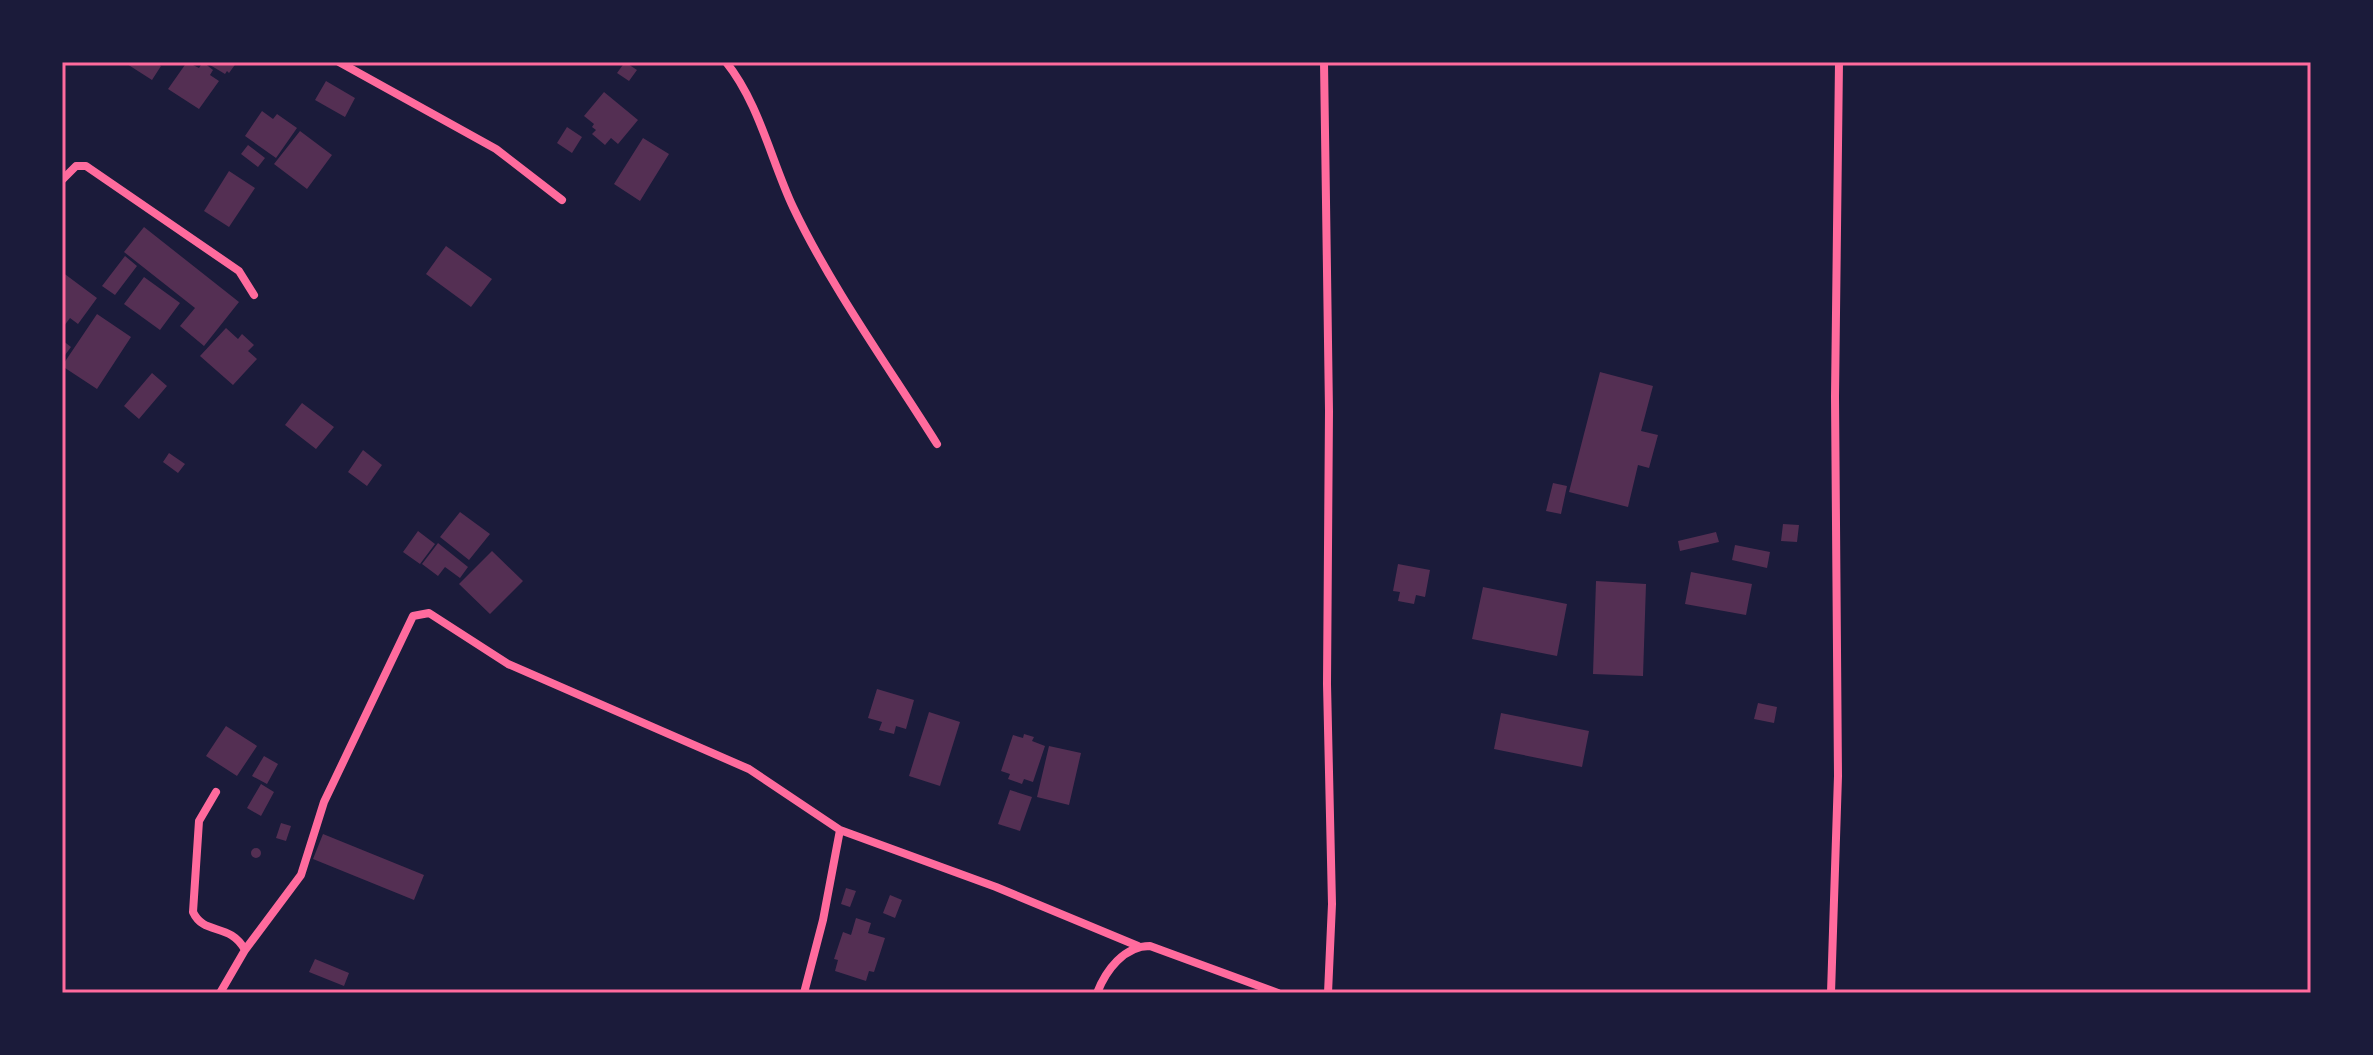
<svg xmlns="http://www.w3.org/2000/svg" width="2373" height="1055" font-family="Mulish,sans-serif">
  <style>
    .building { fill: #542f53 }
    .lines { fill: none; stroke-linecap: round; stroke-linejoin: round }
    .minor { stroke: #ff6b9d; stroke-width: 8 }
    .neatline { fill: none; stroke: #ff6b9d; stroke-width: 3 }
  </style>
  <rect width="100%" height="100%" fill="#1b1b3a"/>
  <path class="building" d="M129 62H155L161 66 152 80 127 64Z
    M187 62 199 68 203 62 213 70 210 75 219 81 199 109 168 89Z
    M211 62H237L229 73 227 71 225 74 210 65Z
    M625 62 637 70 629 81 617 73Z
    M326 81 355 98 345 117 315 100Z
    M604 92 638 120 618 144 611 138 605 145 592 134 596 130 592 127 594 124 584 116Z
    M262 111 273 119 277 114 297 128 276 158 245 136Z
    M567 127 582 137 572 153 557 143Z
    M300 131 332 155 307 189 274 164Z
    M643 138 669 154 640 201 614 184Z
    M248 145 265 158 258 167 241 154Z
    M229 171 255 188 229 227 204 211Z
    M144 227 239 302 204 346 180 326 195 308 124 252Z
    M446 246 492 279 471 307 426 274Z
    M125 256 137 266 115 295 102 286Z
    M62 272 97 298 78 324 70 318 64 326 62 324Z
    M144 277 180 303 160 330 124 304Z
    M97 314 131 337 97 389 62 366Z
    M226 328 238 339 242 334 254 345 248 351 257 359 233 385 200 356Z
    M62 340 71 347 62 359Z
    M1600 372 1653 386 1641 431 1658 435 1649 468 1638 465 1628 507 1569 492Z
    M152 373 167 386 139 419 124 406Z
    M302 403 334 427 316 449 285 425Z
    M363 450 382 465 367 486 348 472Z
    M169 453 185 464 178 473 163 462Z
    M1553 483 1567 486 1561 514 1546 511Z
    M460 512 490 534 469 560 440 537Z
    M1783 524 1799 525 1797 542 1781 541Z
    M418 531 435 544 420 564 403 552Z
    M1716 532 1719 542 1680 551 1678 541Z
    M438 543 468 567 460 578 445 567 438 576 422 564Z
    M1735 545 1770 552 1767 568 1732 560Z
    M492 551 523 581 490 614 459 584Z
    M1398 564 1430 570 1425 597 1416 595 1414 604 1398 601 1400 592 1393 591Z
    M1691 572 1752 584 1746 615 1685 604Z
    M1596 581 1646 584 1643 676 1593 674Z
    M1483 587 1567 604 1557 656 1472 639Z
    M877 689 914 700 906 729 896 726 894 734 879 730 882 722 868 718Z
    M1758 703 1777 707 1774 723 1754 719Z
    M929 712 960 722 940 786 909 776Z
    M1501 713 1589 731 1582 767 1494 749Z
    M226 726 257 746 237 776 206 756Z
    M1024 734 1034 737 1032 741 1045 746 1033 782 1024 779 1022 784 1008 779 1010 774 1001 771 1013 735 1023 738Z
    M1049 746 1081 753 1069 805 1037 797Z
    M264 756 278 764 267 784 252 776Z
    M261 784 274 792 261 816 247 808Z
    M1010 790 1032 797 1020 831 998 824Z
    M281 823 291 826 286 841 276 838Z
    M323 834 424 875 414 900 313 859Z
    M251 853a5 5 0 1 1 10 0a5 5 0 1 1-10 0Z
    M846 888 856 891 850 907 841 904Z
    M890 895 902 900 895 918 883 913Z
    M856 918 871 923 868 933 885 938 874 972 869 971 866 981 835 971 838 960 834 959 843 932 851 935Z
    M315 959 349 973 344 986 309 972Z"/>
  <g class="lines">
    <path class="minor" d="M339 62 496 149 562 200
      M726 62C759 103 771 160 793 207 831 287 890 369 937 444
      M1324 62 1329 411 1327 684 1332 904 1328 993
      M62 180 76 166H86L239 271 254 295
      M216 792 199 821 193 912C204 936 230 922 245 950
      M220 993 245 950 301 875 324 802 413 616 429 613 508 664 749 769 840 830 996 887 1138 946
      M804 993 823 920 840 830
      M1097 993C1106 970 1124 946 1150 946L1278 993
      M1831 993 1838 776 1835 397 1839 62"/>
  </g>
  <rect width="2373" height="1055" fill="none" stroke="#1b1b3a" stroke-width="128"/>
  <rect x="64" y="64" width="2245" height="927" class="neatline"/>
</svg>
